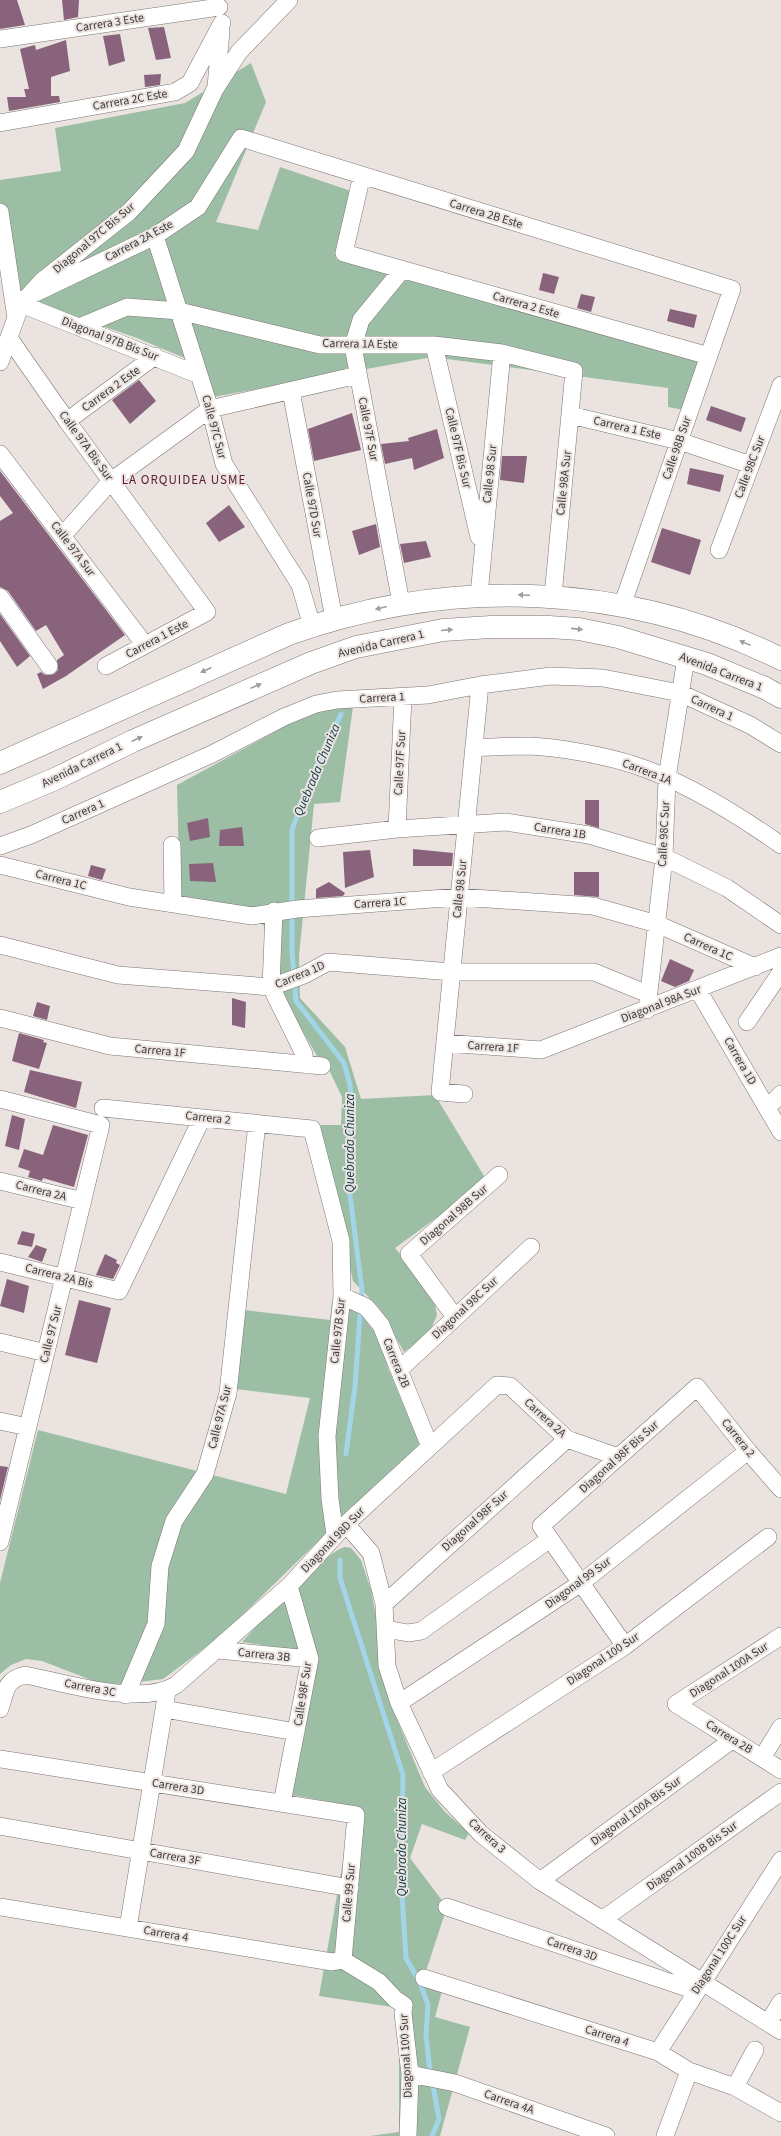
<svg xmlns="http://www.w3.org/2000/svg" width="781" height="2136" font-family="'Source Sans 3',sans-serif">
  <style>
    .green { fill: #9cbea4 }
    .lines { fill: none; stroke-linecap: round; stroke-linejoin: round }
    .stream { stroke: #a2d5e7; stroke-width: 5 }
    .building { fill: #88637b }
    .minor-casing { stroke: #7c7572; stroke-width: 18 }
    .highway-casing { stroke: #7c7572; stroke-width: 23 }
    .minor { stroke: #fff; stroke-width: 17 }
    .highway { stroke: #fff; stroke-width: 22 }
    .oneway { fill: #9e9c9c }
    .labels { text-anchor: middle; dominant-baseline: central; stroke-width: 4; stroke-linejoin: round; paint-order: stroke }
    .street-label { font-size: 12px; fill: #3c3938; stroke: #eae3df }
    .neighbourhood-label { font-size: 13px; letter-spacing: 1px; fill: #5d1b36; stroke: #eae3df }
    .water-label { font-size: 13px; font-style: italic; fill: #073744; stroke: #eae3df }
  </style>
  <rect width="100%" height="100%" fill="#eae3df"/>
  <path class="green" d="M251 63 266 102 216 222 258 230 280 167 351 191 336 259 700 362 684 410 668 407V388L432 357 213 397 201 365 137 338 43 306 16 292 0 231V180L61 171 55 128 185 103Z
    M354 699 340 802 314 804 299 956 300 998 345 1047 361 1099 435 1095 487 1181 395 1248 433 1293 437 1315 429 1334 404 1352 379 1308 353 1281 320 1125H341L342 1097 330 1072 317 1056 272 978 264 926 255 914 180 900 177 785 313 711Z
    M332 1302 357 1309 380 1339 388 1368 421 1447 354 1506 221 1636 163 1679 123 1684 99 1683 42 1661 26 1659 11 1665 0 1674V1583L38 1430 286 1494 310 1398 235 1389 244 1310 330 1320Z
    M345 1547 351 1548 361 1560 371 1590 394 1712 414 1761 425 1787 445 1812 469 1833 465 1840 422 1824 410 1858 447 1907 424 1977 444 1984 435 2017 470 2027 440 2136H370L399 2132V2008L319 1996 353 1806 292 1795 315 1653 242 1642C263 1620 320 1554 345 1547Z"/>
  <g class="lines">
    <path class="stream" d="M341 714 309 783 292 830V951L296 1001 344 1063 350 1085 352 1107 348 1180 362 1289 355 1386 346 1454
      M340 1560V1578L403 1775 401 1880 406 1958 420 1983 428 2005 426 2035 429 2063 439 2119 432 2136"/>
  </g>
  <path class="building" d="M0 0H17L25 25 0 29Z
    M62 0H79L78 17 64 20Z
    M164 27 171 58 156 60 148 28Z
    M120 34 125 61 109 66 103 36Z
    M66 40 70 71 51 77V96H59L60 102 9 111 7 97H26L24 89H29L20 49 35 45 36 50Z
    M161 74 160 85 145 87 144 75Z
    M543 273 559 277 554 294 539 290Z
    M581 294 595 297 591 312 577 308Z
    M670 309 697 315 694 328 667 321Z
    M139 380 156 401 130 424 112 400Z
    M711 406 746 418 741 432 706 420Z
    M352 413 361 450 314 461 308 429Z
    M437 429 444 458 414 470 412 458 385 464 381 444 409 441 408 438Z
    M502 456H527L524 483 500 480Z
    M690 468 724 475 720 492 687 484Z
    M0 471 125 635 66 676 43 689 37 674 41 672 45 675 54 674 58 670 57 660 64 655 46 625 36 631 8 591 0 587V521L13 513 0 496Z
    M229 505 245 527 219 542 206 523Z
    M376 524 380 547 359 555 352 531Z
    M662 528 701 540 690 575 651 562Z
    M426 541 431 557 404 563 400 544Z
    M0 614 30 656 17 667 0 641Z
    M585 800H599V828L585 824Z
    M208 818 210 837 190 841 187 823Z
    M242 827 244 846H219L220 830Z
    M413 849 453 853 452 866H413Z
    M370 850 374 877 345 888 343 852Z
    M213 863 216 882 190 881 189 864Z
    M91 865 106 869 102 880 88 876Z
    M574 872H599V897L574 895Z
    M329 882 345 893 343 896 316 898V889Z
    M670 959 694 970 689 981 675 987 661 981Z
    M232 998 246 1002 245 1028 232 1025Z
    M37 1002 50 1006 47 1020 33 1016Z
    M19 1033 44 1040 43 1042 47 1043 39 1069 12 1061Z
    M30 1070 82 1082 76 1108 24 1092Z
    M12 1115 25 1119 19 1150 5 1146Z
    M53 1125 88 1135 74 1187 43 1178 42 1181 28 1177 30 1171 18 1167 24 1149 43 1155Z
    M22 1231 35 1234 32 1247 17 1244Z
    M36 1245 47 1249 42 1262 28 1257Z
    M105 1254 117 1260 116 1263 120 1265 113 1279 96 1275Z
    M7 1279 29 1286 24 1313 0 1306Z
    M79 1300 111 1308 97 1363 65 1355Z
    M0 1466 8 1467 0 1500Z"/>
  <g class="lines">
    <defs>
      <path id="minor" d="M0 39 219 7
        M216 87 221 31
        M0 123 175 92 190 83 222 23
        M362 175 344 253 709 356
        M0 212 16 318
        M155 236 210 409 224 464 300 585 312 626
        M27 297 155 236 198 207 241 138 732 289 622 606
        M21 304 199 375
        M79 327 127 307 179 311 320 345H434L502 353 574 371 553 596
        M9 338 67 421 207 612 106 666
        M434 345 479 537
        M0 362 21 304 42 281 129 212 186 151 215 89 239 52 289 0
        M291 391 334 619
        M570 415 679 441 751 465
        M67 421 155 356
        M0 454 145 645
        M63 535 111 481 210 409 358 375
        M719 550 781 385
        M479 595 502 353
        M0 597 49 666
        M401 603 353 346 361 320 402 270
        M474 748C492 747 511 746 529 746 557 747 608 756 634 765 684 781 738 815 781 845
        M397 829 403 697
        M318 838 397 829 506 822 589 835 664 857 727 888 781 925
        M172 845 173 903
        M0 846 31 835 212 754 284 717 316 704 337 700 428 695 480 685 551 676 603 678 680 693 750 725 781 744
        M0 865 129 897 252 916 297 909 459 897 593 906 657 924 755 967
        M274 911 271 987 304 1054 305 1065
        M0 945 118 975 271 987 304 975 328 962 452 972H594L648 994
        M698 990 781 1132
        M647 1010 664 857 667 778 686 658
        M0 1018 110 1046 322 1066
        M747 1022 781 972
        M445 1043 541 1050 781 956
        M464 1094 440 1092 480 685
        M0 1099 101 1125 0 1542
        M103 1108 312 1129 341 1241 342 1296 327 1436 330 1499 335 1535
        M767 1108 781 1094
        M0 1181 83 1201
        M0 1262 119 1291 202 1118
        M342 1296 366 1307 381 1325 430 1447
        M455 1317 409 1254 499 1175
        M0 1342 46 1353
        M399 1370 531 1247
        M0 1421 28 1427
        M346 1524 371 1553 384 1604 387 1666 399 1703 440 1790 481 1834 540 1881 781 2031
        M384 1604 567 1439
        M386 1629 408 1633 421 1631 550 1539
        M781 1636 676 1704 781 1770
        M625 1646 541 1526 697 1387 748 1451 781 1489
        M218 1650 310 1659
        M126 1695 156 1624 160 1566 174 1521 205 1474 228 1393 257 1123
        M399 1703 581 1583 748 1451
        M0 1709C6 1691 5 1680 25 1675 66 1683 140 1707 176 1685L289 1586 346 1524 497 1385 510 1386 567 1439 618 1457
        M164 1709 296 1732
        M762 1758 781 1727
        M0 1759 356 1815 343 1960 332 1962 0 1907
        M431 1772 625 1646 768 1537
        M282 1803 310 1659 289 1586
        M0 1826 350 1888
        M540 1881 732 1740
        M447 1907 696 1991
        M602 1920 781 1792
        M128 1928 167 1691
        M343 1960 379 1982 395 1999 404 2005 403 2013 410 2074 408 2136
        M424 1978 658 2052 689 2071 735 2087 781 2113
        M768 2023 781 2002
        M658 2052 781 1860
        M410 2074 455 2083 606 2136
        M735 2087 755 2050
        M665 2136 689 2071"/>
      <path id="highway" d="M0 763 289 634C450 577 627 582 781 659
        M0 802 55 779 133 741 311 663 356 647 443 630 491 627H549L579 629 618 637 707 664 765 688 781 697"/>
    </defs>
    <use href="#minor" class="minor-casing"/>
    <use href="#highway" class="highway-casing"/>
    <use href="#minor" class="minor"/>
    <use href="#highway" class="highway"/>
  </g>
  <defs><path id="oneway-solid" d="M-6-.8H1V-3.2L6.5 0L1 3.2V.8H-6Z"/></defs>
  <g class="oneway">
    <use href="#oneway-solid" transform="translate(524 595) rotate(-178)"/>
    <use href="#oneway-solid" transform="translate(381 608) rotate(166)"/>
    <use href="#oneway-solid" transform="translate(577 629) rotate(6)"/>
    <use href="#oneway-solid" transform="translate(447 630) rotate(-5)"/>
    <use href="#oneway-solid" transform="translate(745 643) rotate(-158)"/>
    <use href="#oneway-solid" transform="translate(206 670) rotate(156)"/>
    <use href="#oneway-solid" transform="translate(256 686) rotate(-23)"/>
    <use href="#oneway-solid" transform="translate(137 739) rotate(-24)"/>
  </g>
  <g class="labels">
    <g class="street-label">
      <text transform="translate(110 23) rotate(-9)">Carrera 3 Este</text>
      <text transform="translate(130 100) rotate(-10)">Carrera 2C Este</text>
      <text transform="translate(486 214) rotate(17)">Carrera 2B Este</text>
      <text transform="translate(94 238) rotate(-40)">Diagonal 97C Bis Sur</text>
      <text transform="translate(139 241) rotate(-28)">Carrera 2A Este</text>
      <text transform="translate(526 305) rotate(16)">Carrera 2 Este</text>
      <text transform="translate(110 339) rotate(21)">Diagonal 97B Bis Sur</text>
      <text transform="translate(360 344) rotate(1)">Carrera 1A Este</text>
      <text transform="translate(111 389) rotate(-36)">Carrera 2 Este</text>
      <text transform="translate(214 427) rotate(75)">Calle 97C Sur</text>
      <text transform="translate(627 428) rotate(13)">Carrera 1 Este</text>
      <text transform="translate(368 429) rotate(79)">Calle 97F Sur</text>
      <text transform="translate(86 446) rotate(54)">Calle 97A Bis Sur</text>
      <text transform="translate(458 448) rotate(77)">Calle 97F Bis Sur</text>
      <text transform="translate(677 448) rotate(-71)">Calle 98B Sur</text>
      <text transform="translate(750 467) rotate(-69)">Calle 98C Sur</text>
      <text transform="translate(490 474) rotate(-84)">Calle 98 Sur</text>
      <text transform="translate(564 483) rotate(-84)">Calle 98A Sur</text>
      <text transform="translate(312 505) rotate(80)">Calle 97D Sur</text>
      <text transform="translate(73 549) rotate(53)">Calle 97A Sur</text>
      <text transform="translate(157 639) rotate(-28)">Carrera 1 Este</text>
      <text transform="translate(381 644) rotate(-13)">Avenida Carrera 1</text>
      <text transform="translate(721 672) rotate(21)">Avenida Carrera 1</text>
      <text transform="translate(382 698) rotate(-3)">Carrera 1</text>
      <text transform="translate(712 708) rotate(25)">Carrera 1</text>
      <text transform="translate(400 763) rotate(-87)">Calle 97F Sur</text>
      <text transform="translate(82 765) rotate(-26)">Avenida Carrera 1</text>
      <text transform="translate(647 772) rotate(21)">Carrera 1A</text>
      <text transform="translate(83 812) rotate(-24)">Carrera 1</text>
      <text transform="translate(560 831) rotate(9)">Carrera 1B</text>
      <text transform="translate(664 834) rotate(-87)">Calle 98C Sur</text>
      <text transform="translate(61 880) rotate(14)">Carrera 1C</text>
      <text transform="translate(460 889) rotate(-84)">Calle 98 Sur</text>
      <text transform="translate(380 903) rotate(-4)">Carrera 1C</text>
      <text transform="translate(708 947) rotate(24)">Carrera 1C</text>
      <text transform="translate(300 975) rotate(-23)">Carrera 1D</text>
      <text transform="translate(661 1004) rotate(-21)">Diagonal 98A Sur</text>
      <text transform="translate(493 1047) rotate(4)">Carrera 1F</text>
      <text transform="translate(160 1051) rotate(5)">Carrera 1F</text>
      <text transform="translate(740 1061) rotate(60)">Carrera 1D</text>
      <text transform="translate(208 1118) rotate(6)">Carrera 2</text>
      <text transform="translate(41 1191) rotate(14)">Carrera 2A</text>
      <text transform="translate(454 1215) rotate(-41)">Diagonal 98B Sur</text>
      <text transform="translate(59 1276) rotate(14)">Carrera 2A Bis</text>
      <text transform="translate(465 1308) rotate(-43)">Diagonal 98C Sur</text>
      <text transform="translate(338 1331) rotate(-84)">Calle 97B Sur</text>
      <text transform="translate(51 1334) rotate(-76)">Calle 97 Sur</text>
      <text transform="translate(396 1363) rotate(68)">Carrera 2B</text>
      <text transform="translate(220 1417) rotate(-76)">Calle 97A Sur</text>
      <text transform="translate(545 1418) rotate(42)">Carrera 2A</text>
      <text transform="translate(738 1438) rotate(51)">Carrera 2</text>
      <text transform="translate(619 1457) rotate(-42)">Diagonal 98F Bis Sur</text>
      <text transform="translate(475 1521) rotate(-42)">Diagonal 98F Sur</text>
      <text transform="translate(333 1540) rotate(-46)">Diagonal 98D Sur</text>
      <text transform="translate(578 1583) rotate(-36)">Diagonal 99 Sur</text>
      <text transform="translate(264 1655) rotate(6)">Carrera 3B</text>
      <text transform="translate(603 1659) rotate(-34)">Diagonal 100 Sur</text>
      <text transform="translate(729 1670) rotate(-33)">Diagonal 100A Sur</text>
      <text transform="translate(90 1688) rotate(11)">Carrera 3C</text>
      <text transform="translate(303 1694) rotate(-81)">Calle 98F Sur</text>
      <text transform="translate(729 1737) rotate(32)">Carrera 2B</text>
      <text transform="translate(178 1787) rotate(9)">Carrera 3D</text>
      <text transform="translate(636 1811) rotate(-36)">Diagonal 100A Bis Sur</text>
      <text transform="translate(487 1836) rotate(42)">Carrera 3</text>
      <text transform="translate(692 1856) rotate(-36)">Diagonal 100B Bis Sur</text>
      <text transform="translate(175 1857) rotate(10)">Carrera 3F</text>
      <text transform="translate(349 1893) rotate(-85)">Calle 99 Sur</text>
      <text transform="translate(166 1934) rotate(10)">Carrera 4</text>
      <text transform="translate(572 1949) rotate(19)">Carrera 3D</text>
      <text transform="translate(719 1955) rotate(-57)">Diagonal 100C Sur</text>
      <text transform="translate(607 2036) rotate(18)">Carrera 4</text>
      <text transform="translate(406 2056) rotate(-93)">Diagonal 100 Sur</text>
      <text transform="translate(509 2102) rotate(19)">Carrera 4A</text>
    </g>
    <g class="neighbourhood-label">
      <text x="184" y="480">LA ORQUIDEA USME</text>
    </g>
    <g class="water-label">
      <text transform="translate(317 770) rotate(-67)">Quebrada Chuniza</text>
      <text transform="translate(350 1143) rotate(-90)">Quebrada Chuniza</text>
      <text transform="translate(402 1847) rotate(-90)">Quebrada Chuniza</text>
    </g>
  </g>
</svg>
